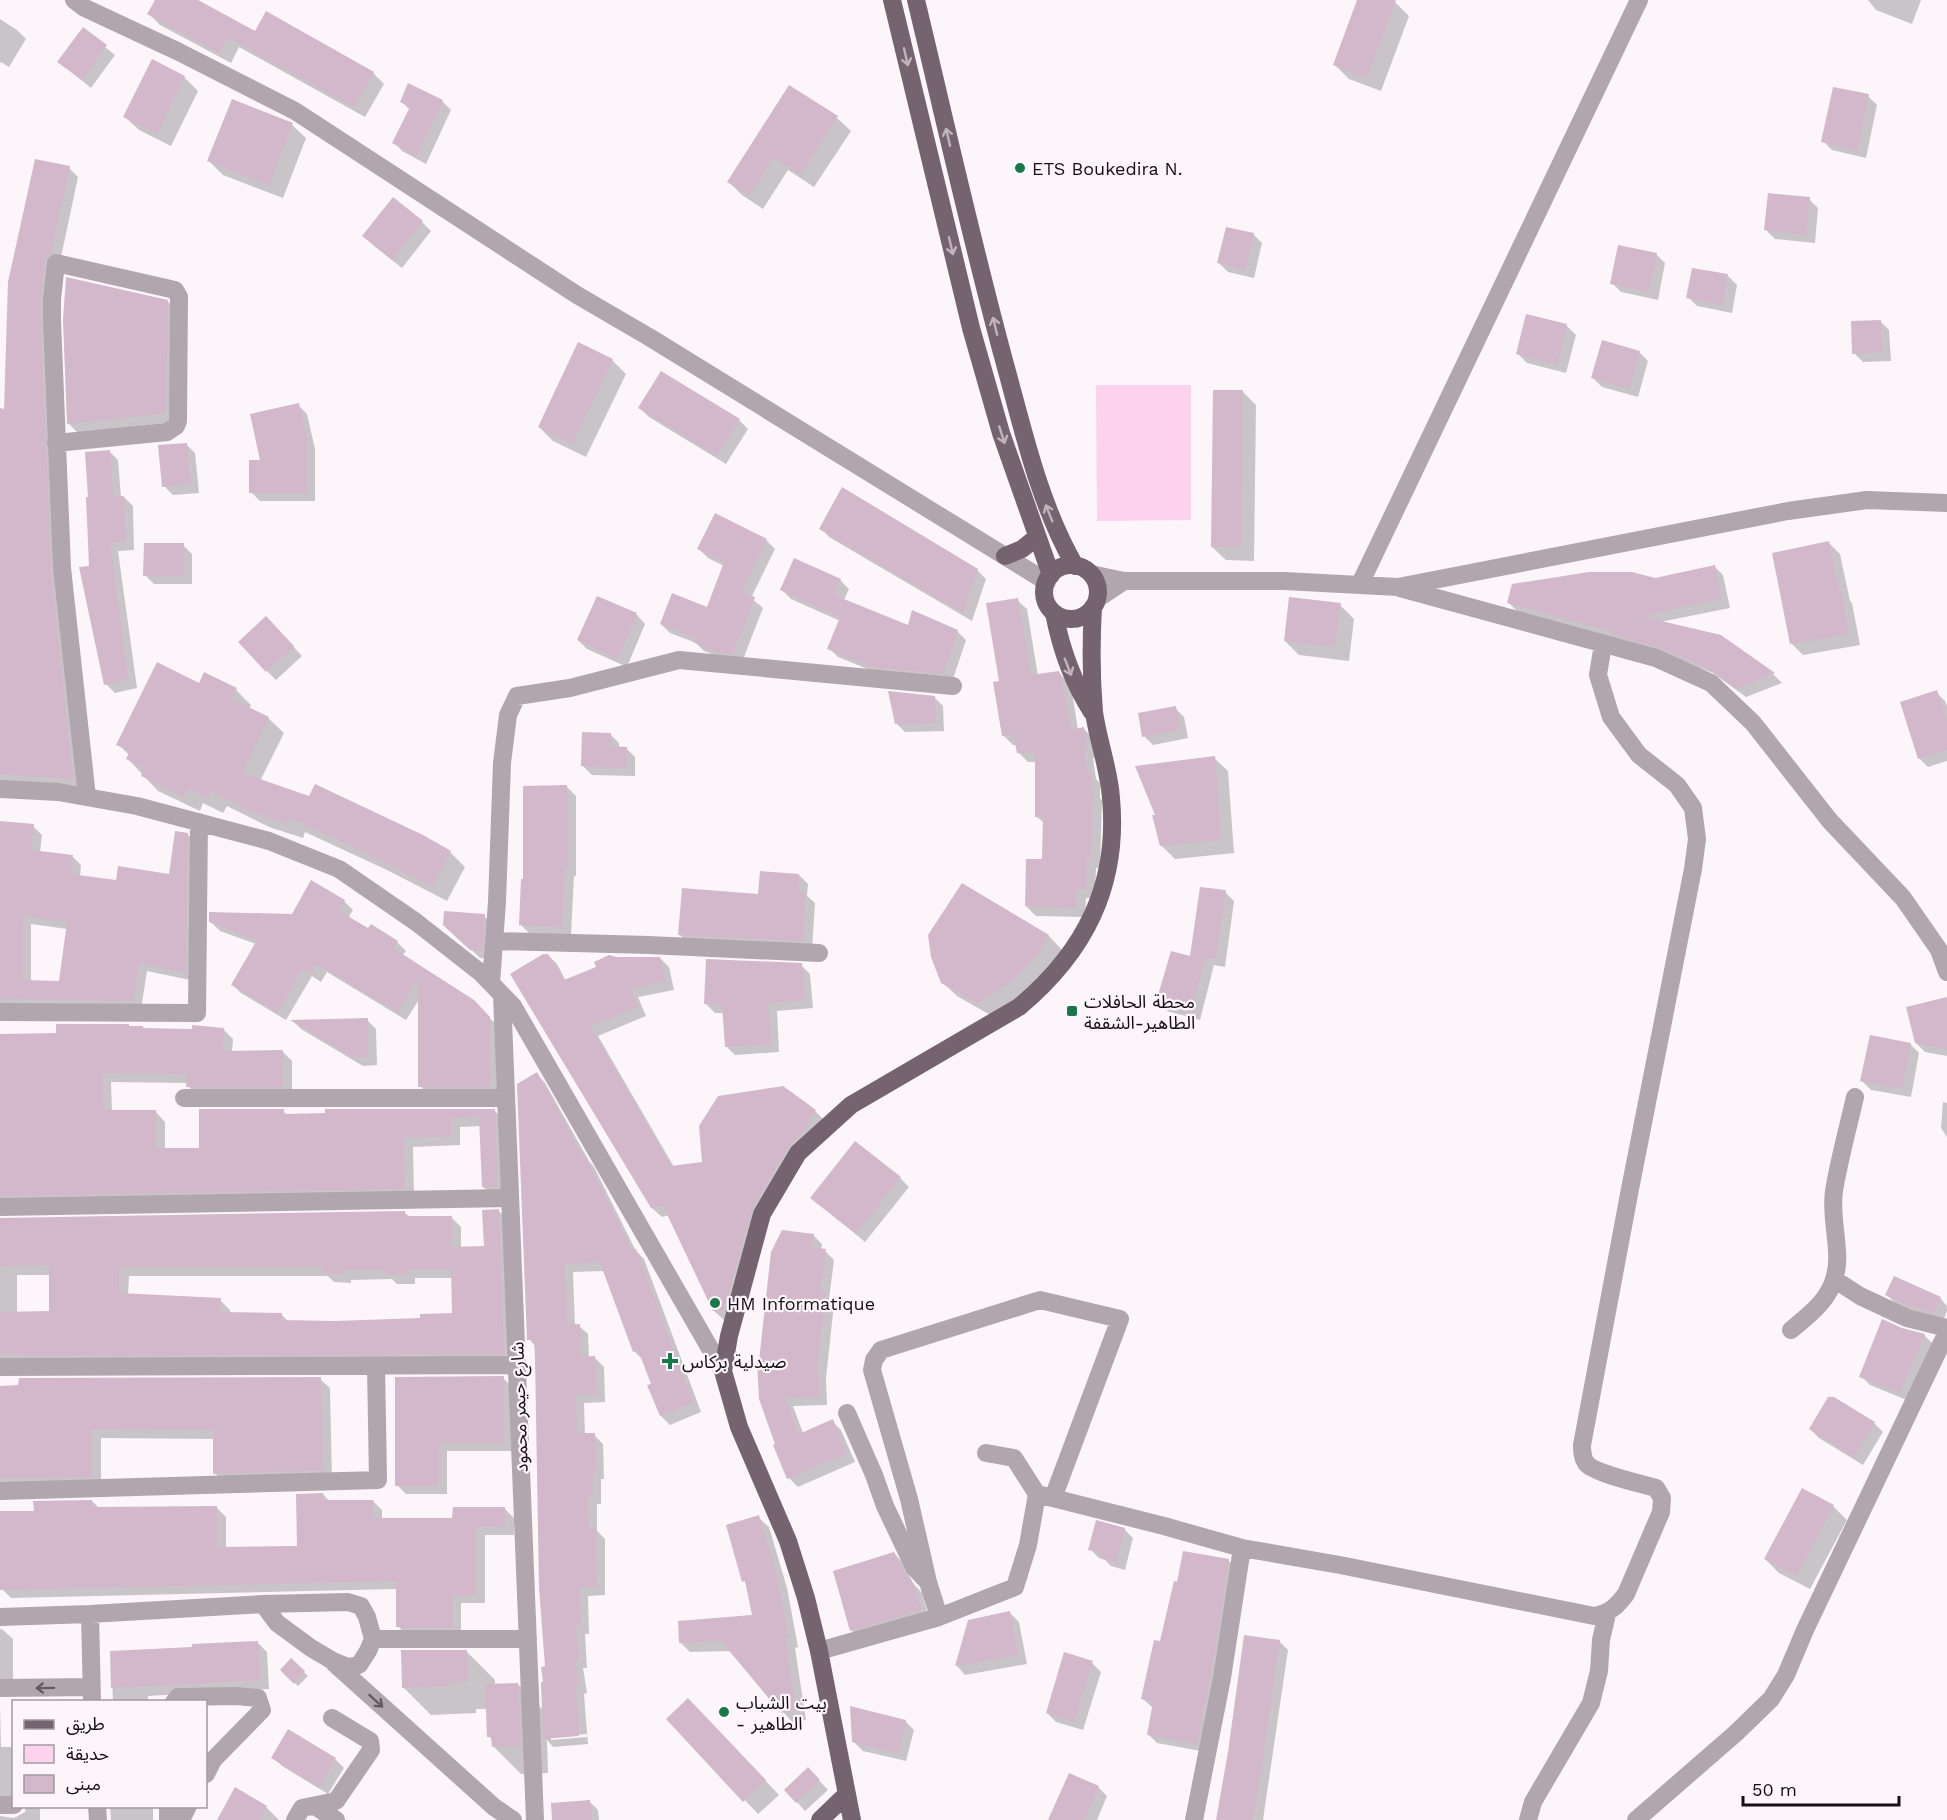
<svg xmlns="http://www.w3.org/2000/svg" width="1947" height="1820" font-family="'Work Sans','Noto Sans Arabic',sans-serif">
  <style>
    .green { fill: #fcd2ee }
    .shadow { fill: #0003; fill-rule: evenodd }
    .building { fill: #d2b8ca; fill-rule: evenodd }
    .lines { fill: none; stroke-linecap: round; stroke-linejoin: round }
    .minor { stroke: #b1a6ad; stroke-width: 18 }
    .major { stroke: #766370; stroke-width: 18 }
    .oneway { stroke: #c0b4bc }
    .oneway2 { stroke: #645a61 }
    .poi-dot { fill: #1a774c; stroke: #fcf6fa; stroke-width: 2 }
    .labels { text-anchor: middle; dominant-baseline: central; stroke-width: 4.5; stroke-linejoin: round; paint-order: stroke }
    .poi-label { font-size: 18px; fill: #180f15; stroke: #fcf6fa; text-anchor: start }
    .street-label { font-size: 18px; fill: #180f15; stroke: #fcf6fa }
  </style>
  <rect width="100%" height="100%" fill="#fcf6fa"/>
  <path class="green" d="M1096 385H1191V520L1097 521Z"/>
  <path class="shadow" d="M157 0H194L256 33 373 73 384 84 365 117 239 47 231 63 160 25 149 14Z
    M1359 0H1389L1395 2 1409 16 1381 91 1349 79 1335 65Z
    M1868 0H1921L1912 24 1876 10Z
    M0 19 17 30 26 39 9 67 1 62 0 64Z
    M83 30 115 55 91 88 59 62Z
    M152 61 184 77 198 91 171 146 139 130 125 117Z
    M1868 96 1877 105 1866 158 1832 150 1823 141Z
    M401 101H442L451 110 426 164 402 151 394 142 410 110Z
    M837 118 851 131 814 187 788 170 763 209 742 195 728 181Z
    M292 125 306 138 283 198 223 175 209 161Z
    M69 168 78 177 60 262 55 265 81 787 0 781V410L6 411Z
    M1809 199 1818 208 1815 243 1775 239 1766 230Z
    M422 222 431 231 402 268 373 245Z
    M1253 234 1262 243 1254 278 1228 272 1219 263Z
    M1656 254 1665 263 1658 300 1621 292 1612 283Z
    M1728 276 1737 285 1732 313 1697 306 1688 297Z
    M167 301 176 310 175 422 78 433 69 424Z
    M1527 316 1567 326 1576 335 1566 373 1527 363 1518 354Z
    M1880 321 1889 330 1891 361 1863 362 1854 353Z
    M579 344 612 360 626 374 586 457 553 441 539 427Z
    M1639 352 1648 361 1638 397 1602 387 1593 378Z
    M1243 392 1256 405 1254 561 1226 560 1212 547Z
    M298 405 307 414 315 449V501H260L251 492Z
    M640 408 739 420 748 429 726 464 649 417Z
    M186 444 195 453 199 493 173 495 164 486Z
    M109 451 118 460 121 497H124L133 506 134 550 118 551 137 688 115 693 106 684 90 567Z
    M821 528 977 570 986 579 972 621 829 537Z
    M766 540 775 549 751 598 763 608 742 662 730 661 704 651 696 643 670 633 661 624 707 609 724 566 708 558 699 549Z
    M1829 543 1840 554 1850 601 1852 603 1860 645 1803 655 1792 644Z
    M183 545 192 554V584H154L145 575Z
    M1714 566 1723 575 1730 608 1660 622 1720 636 1774 675 1782 683 1746 697 1713 673 1669 656 1518 612 1509 603 1655 579Z
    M840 580 849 589 844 600 909 627 957 631 966 640 952 682 882 675 838 657 829 648 840 621 791 599 782 590Z
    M598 597 637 615 645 624 627 667 587 649 578 640Z
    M1017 600 1027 609 1038 676 1058 672 1068 682 1072 692 1078 730 1084 729 1094 739 1097 757 1093 758 1096 779 1100 783V798L1102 800 1100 868H1096L1095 898H1086L1085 917 1036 916 1026 906 1043 861 1045 824 1036 816 1037 762H1028L1018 752 1017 745H1013L1003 735 1001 682Z
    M1340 605 1354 619 1349 661 1299 655 1285 641Z
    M275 627 302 656 276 680 267 671Z
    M200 685 236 690 251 705 249 709 268 718 284 733 260 781 450 852 465 867 447 901 389 871 305 832 303 838 269 827 227 806 223 813 203 803 200 811 158 791 128 759 130 756 118 744Z
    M1936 692 1945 701 1947 706V761L1928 767 1919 758Z
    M934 697 943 706 944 731 905 732 896 723Z
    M1175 708 1184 717 1188 738 1153 745 1144 736Z
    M610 734 619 743V748H626L635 757V776L592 775 583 766Z
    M1214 758 1228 771 1234 853 1175 859 1161 845Z
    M567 787 576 796V876H574L571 935 529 933 520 924 525 880Z
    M0 822 33 826 42 835 40 852 72 856 81 865 80 876 118 881 170 875 187 834 196 843 195 981 147 971 141 1010 0 1007ZM31 924 67 929 61 982H31Z
    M799 875 808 884 807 896 815 903 812 949 689 944 680 935Z
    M962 885 1049 936 1062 950 1028 993 992 1016 957 996 942 982Z
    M1225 892 1234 901 1225 967 1214 965 1200 1020 1167 1011 1158 1002 1192 958Z
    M344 901 353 910 348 918 369 930 397 942 406 951 402 956 473 1002 499 1027V1095H429L420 1086V998L406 1020 327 972 321 982 312 976 286 1020 241 993 232 984 256 944 220 931 211 922 293 915Z
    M484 916 493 925 491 959 480 958 454 933Z
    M548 955 557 964 566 981 660 958 669 967 674 990 638 997 646 1016 598 1036 674 1167 704 1163 815 1111 824 1120 761 1218 733 1318 724 1320 714 1311 669 1215 662 1217 652 1208Z
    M801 965 810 974 813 1008 777 1011 779 1052 735 1055 726 1046 724 1013H715L706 1004Z
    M1947 1001V1056L1925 1052 1916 1043Z
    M367 1020 376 1029 377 1065 363 1066 301 1029 293 1021Z
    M129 1025 130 1027H143L145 1030 223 1029 233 1039 232 1052 282 1051 292 1061V1096H198L188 1086V1083L111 1082 112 1112H156L165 1122V1150H200L283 1111 287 1115 495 1111 504 1121 507 1196H493L483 1187 481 1126 460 1127V1145L413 1147 414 1198 0 1211V1035H57Z
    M1910 1044 1919 1053 1911 1097 1871 1090 1862 1081Z
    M537 1074 545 1083 589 1161 594 1167 636 1251 644 1259 701 1412 670 1425 661 1416 652 1385 643 1360 634 1351 604 1271 573 1272 575 1326H579L588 1334 589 1358H595L604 1367 605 1402 584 1403 585 1435H594L603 1444 604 1479H601V1504H597V1531L605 1539V1595L588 1596 589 1634H585L587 1668H583L587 1693 584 1694 588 1744 553 1747 547 1740 548 1773 521 1774 493 1746V1741L489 1736 487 1709H476V1713L431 1715 403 1687 467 1652 495 1680V1685L518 1684 543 1710 546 1667 535 1346 529 1339ZM587 1734V1737L551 1740V1737Z
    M1943 1102 1947 1103V1137L1941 1128Z
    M900 1178 909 1187 865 1242 812 1198Z
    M499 1211 508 1221 513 1363 0 1364V1220L405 1213 410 1217H451L461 1227V1248L485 1247ZM17 1275H50V1313H17ZM129 1276H328L334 1282 351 1283V1280L392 1279 397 1284H415V1278H452L453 1315 421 1320 289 1322 282 1315 230 1314V1310L220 1300 128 1295Z
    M813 1235 822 1244 821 1250 825 1251 834 1260 829 1299 834 1304 826 1378 827 1405 793 1406 803 1433 832 1421 841 1430 855 1462 798 1487 789 1478 760 1398Z
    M1887 1295 1940 1298 1947 1306V1311L1943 1321 1921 1316 1896 1304Z
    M1902 1330 1924 1335 1933 1344 1909 1401 1870 1385 1861 1376Z
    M503 1378 512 1387V1451H447V1494H406L397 1485Z
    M320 1379 330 1388 332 1480 224 1483 215 1473 214 1439 101 1438V1486L0 1487V1387Z
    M1874 1423 1883 1432 1863 1465 1819 1438 1810 1429Z
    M323 1494 329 1501H373L382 1510V1520L454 1519 505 1509 514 1518V1535H485V1603H461V1636H407L398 1626 397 1589 11 1598 0 1587V1513H35L92 1501 99 1508H217L226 1517V1549L298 1547Z
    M1833 1506 1847 1520 1810 1589 1779 1573 1765 1559Z
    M758 1517 769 1527 787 1588 798 1647 795 1648 806 1720 792 1722 731 1651 690 1652 680 1642 754 1616 748 1585 744 1581Z
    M1124 1529 1133 1538 1125 1570 1111 1566 1105 1560 1099 1558 1090 1549Z
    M894 1553 903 1563 913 1583 922 1593 929 1619 860 1639 851 1630Z
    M1228 1560 1237 1569 1206 1752 1157 1743 1148 1734 1153 1708 1143 1699 1161 1643Z
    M1010 1613 1019 1622 1027 1664 965 1675 957 1666 969 1621Z
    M0 1629 3 1630 13 1639V1686L0 1691Z
    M1279 1641 1288 1650 1263 1820H1217Z
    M257 1642 267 1652 269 1689 148 1696V1702H113L111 1652 193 1648Z
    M291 1660 308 1676 298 1686 282 1670Z
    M1092 1663 1101 1672 1083 1730 1056 1722 1047 1713Z
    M0 1705 1 1747H14V1803L0 1809Z
    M702 1714 779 1795 758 1814 668 1719Z
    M905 1721 914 1730 906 1761 863 1751 854 1742Z
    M273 1757 335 1759 344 1768 328 1794 282 1766Z
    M808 1769 828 1790 805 1811 786 1790Z
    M1098 1787 1107 1796 1097 1820H1049Z
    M589 1801 598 1810 599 1820H554Z
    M26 1806H40V1820H0V1816L14 1818 25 1812Z
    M110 1806H153V1820H111Z
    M266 1807 279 1820H219Z"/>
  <path class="building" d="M155 0H198L255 31 266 11 374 72 354 107 228 38 219 53 147 14Z
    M1357 0H1396L1367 78 1333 65Z
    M83 27 107 45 82 80 57 62Z
    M152 59 185 76 157 134 123 117Z
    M408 83 443 100 417 156 392 143 410 107 400 102Z
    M789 85 838 116 800 175 774 157 749 196 727 182Z
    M1833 87 1869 94 1857 150 1821 142Z
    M232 99 293 123 269 186 207 161Z
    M35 159 70 166 51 253 47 257 45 262 41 298V320L51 569 73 779 0 774V408L4 409 8 282Z
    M1768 193 1810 197 1806 235 1764 230Z
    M393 197 423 221 392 260 362 236Z
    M1226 227 1254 233 1245 270 1217 263Z
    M1618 245 1657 253 1649 292 1610 284Z
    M1692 268 1728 274 1723 305 1686 298Z
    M66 277 168 300 166 413 67 424 63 320Z
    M1526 314 1567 324 1557 365 1516 354Z
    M1881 320 1882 352 1852 354 1851 321Z
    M1602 340 1640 351 1629 389 1591 378Z
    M578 342 613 359 572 444 538 427Z
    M661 371 740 419 717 456 638 408Z
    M1213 390H1243L1241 547H1211Z
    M299 403 307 439V493H249V460H260L250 414Z
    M187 443 191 484 162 487 158 445Z
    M110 450 113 496H124L126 542 110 543 128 679 104 685 79 567 89 566 86 497H88L85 452Z
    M842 487 978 569 963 613 819 529Z
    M715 513 767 539 741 592 755 597 733 654 719 653 693 642 695 638 660 624 672 593 707 607 724 562 697 549Z
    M1829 541 1839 591 1841 590 1849 634 1790 644 1772 553Z
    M144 543H184V576H143Z
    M794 558 841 579 834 595 908 625 912 610 958 630 943 674 872 667 827 649 840 617 780 590Z
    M1715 565 1721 599 1640 616 1721 635 1775 673 1736 689 1702 665 1660 648 1614 635V632L1507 603 1512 584 1589 572H1632L1655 578Z
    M597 596 637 613 618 659 577 640Z
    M1289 597 1341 603 1335 647 1284 641Z
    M1018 598 1031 675 1059 671 1062 680 1071 730 1084 727 1088 748 1084 749 1087 772 1091 771V789H1093L1091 859H1086V889H1076V908L1025 906 1026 859H1042L1043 817H1035V753H1017L1013 734 1002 736 993 682 999 681 986 603Z
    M266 616 294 646 266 672 238 642Z
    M157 662 199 683 204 672 237 688 232 699 269 717 242 773 309 796 315 784 423 835 451 851 432 887 373 856 290 818 288 824 252 812 211 791 208 799 188 789 184 797 141 776 144 768 126 759 130 751 116 745Z
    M1937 690 1947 722V750L1918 759 1900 702Z
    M888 691 935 696 936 723 895 724Z
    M1176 706 1180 730 1142 737 1138 713Z
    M582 732 611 733 610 746 627 747 626 768 581 766Z
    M1215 756 1221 840 1160 846 1152 815H1155L1135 766Z
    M567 785 568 868H565L562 927 519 925 521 879H523V786Z
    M0 821 34 824 31 850 73 855 71 874 116 880 118 866 169 874 175 831 188 833 186 973 139 963 133 1001 0 999ZM23 916 67 922 59 981 22 980Z
    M760 871 799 874 798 892 806 893 803 941 678 935 682 888 758 894Z
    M311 880 345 900 339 911 368 928 371 924 398 941 393 948 474 1000 490 1017V1087H418V978L397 1012 317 964 312 974 303 969 277 1012 231 985 257 940 209 922V912L292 914Z
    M962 883 1049 935 1037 955 1015 979 978 1003 941 983 931 957 928 935Z
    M1200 887 1226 890 1216 959 1205 957 1191 1012 1156 1002 1171 951 1190 956Z
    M444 911 485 914 482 951 470 950 443 925Z
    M543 954H548L564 980 596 967 594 962 609 955 617 957H660L665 981 630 989 638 1007 590 1026 671 1166 702 1162 699 1126 718 1096 783 1086 816 1110 797 1139 788 1147 752 1209 724 1310 713 1311 663 1206 651 1208 510 974Z
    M706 959 802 963 805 1000 768 1003 771 1044 725 1047 722 1005 704 1004Z
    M1947 997V1049L1915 1043 1906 1007Z
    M368 1018V1057H352L290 1020Z
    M56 1024H129V1026H143V1028L192 1029V1025L224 1028 222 1051 283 1050V1087H186L187 1074 102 1073 103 1110H156V1148H199V1109H284V1114L325 1113V1109H495L498 1187H482L479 1117 451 1118V1136L404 1138 405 1189 0 1196V1034L56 1033Z
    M1870 1035 1911 1043 1902 1089 1860 1081Z
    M537 1072 583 1157 585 1156 632 1250 636 1249 693 1403 660 1416 647 1385 651 1384 638 1350 633 1352 599 1260 594 1263 565 1264 567 1325 580 1324 581 1357 595 1356 597 1394 576 1395 577 1433H595L596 1471H593V1496H588L589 1529H596L597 1587H580L581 1626H576L579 1660H575L579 1685H576L579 1736 543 1739 541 1682H543L541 1667 545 1666 539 1588 535 1357 534 1340H527L517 1084Z
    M855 1141 901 1177 856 1234 810 1198Z
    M499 1209 504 1354 19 1356V1354H0V1312L49 1311V1265L0 1266V1218L405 1211V1216H452V1247L484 1246 482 1210ZM119 1267H323V1273L341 1274 342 1270H386V1275L406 1274V1269H451L452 1313 420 1314V1318L335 1321 282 1320V1313L220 1312 221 1298 119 1293Z
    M782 1230 814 1234 812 1247 826 1249 820 1293 826 1294 817 1368 819 1397 785 1398 799 1434 833 1419 847 1453 787 1479 773 1445 775 1444 759 1399 757 1361H759L771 1252Z
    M1894 1276 1941 1297 1934 1313 1911 1307 1885 1295Z
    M1882 1319 1902 1328 1925 1334 1900 1393 1859 1377Z
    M504 1376V1443H439L438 1486H395V1377Z
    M321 1377 323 1470 213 1474V1430L92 1429V1477L0 1478V1386L18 1385 19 1378Z
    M1828 1397H1834L1875 1422 1854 1457 1809 1429Z
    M1802 1488 1834 1505 1796 1576 1764 1559Z
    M323 1493V1500H373V1518H452L453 1507H505V1527L476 1526V1595H453V1628L396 1627V1581L0 1590V1511H34L33 1501 92 1500V1507L217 1506V1547L297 1546 296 1494Z
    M759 1515 777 1576 789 1637 785 1638 796 1710 781 1713 721 1641 679 1643 678 1621 752 1615 745 1581 742 1582 726 1525Z
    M1096 1520 1125 1528 1116 1562 1100 1558 1101 1553 1088 1550Z
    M1183 1551 1229 1559 1216 1646 1197 1744 1147 1735 1153 1702 1141 1699 1154 1640 1160 1641 1174 1581 1177 1582Z
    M894 1552 904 1572 913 1583 921 1610 850 1631 833 1571Z
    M1010 1611 1018 1655 955 1666 968 1620Z
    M1244 1635 1280 1640 1261 1771 1253 1820H1216L1228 1752Z
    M258 1641 260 1680 111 1688 110 1651 192 1647V1644Z
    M401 1650H467L468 1681 449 1682V1686L402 1688Z
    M1064 1652 1093 1661 1074 1722 1046 1713Z
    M291 1658 305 1671 294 1684 280 1670Z
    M518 1683 521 1746 492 1747 491 1737H487L485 1684Z
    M688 1698 766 1780 743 1802 666 1719Z
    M850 1706 906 1720 898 1753 852 1742Z
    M288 1729 336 1758 319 1787 271 1758Z
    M808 1767 820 1780 796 1803 784 1790Z
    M1069 1773 1099 1786 1084 1820H1048Z
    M235 1787 267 1806 259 1820H217Z
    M590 1800 592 1820H552L551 1803Z"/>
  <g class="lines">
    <path class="minor" d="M74 0 83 7 177 51 295 111 577 295 649 337 1047 582
      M56 443 167 432 176 426 178 421 179 297 175 290 56 263 52 299V320L62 568 87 797
      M1091 574 1124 581H1284L1398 587 1788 511 1867 500 1947 503
      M1360 584 1639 0
      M1400 588 1656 658 1711 683 1753 723 1830 821 1903 898 1939 950 1947 972
      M1097 599 1124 581
      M0 789 58 792 137 806 269 841 339 869 416 922 481 973 513 1006 723 1371
      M494 941 649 945 819 953
      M491 983 497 902 502 763 508 715 517 696 570 688 679 660 953 686
      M502 995 535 1820
      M0 1012 197 1013 199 822
      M184 1098H506
      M0 1207 510 1198
      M1834 1279 1860 1296 1907 1318 1947 1328
      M1791 1330C1819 1307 1840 1290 1837 1251 1836 1230 1831 1211 1834 1191 1839 1160 1848 1128 1855 1097
      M0 1367 517 1365
      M847 1413 874 1475 885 1506 914 1567 928 1582 939 1617
      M986 1453 1014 1458 1037 1494
      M0 1491 378 1480 376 1366
      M1242 1548 1340 1565 1594 1616C1610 1613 1617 1606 1626 1594L1661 1512 1662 1498 1656 1488C1642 1484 1593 1473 1586 1463 1582 1457 1582 1451 1582 1445L1630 1189 1693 869 1697 839 1693 808 1677 785 1639 755 1611 717 1598 675 1603 644
      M928 1582 909 1499 872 1370 874 1360 881 1350 1040 1300 1120 1319 1053 1498
      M90 1614 92 1702
      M0 1617 90 1614 263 1604
      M373 1639 368 1651 359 1665 348 1667 333 1661 311 1648 277 1623 263 1604 348 1602 361 1606 367 1617 373 1639H528
      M819 1651 939 1617 1015 1587 1028 1545 1037 1494 1164 1526 1242 1548 1222 1678 1194 1820
      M334 1663 494 1807 513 1820
      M0 1688 91 1687
      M174 1702 178 1697 235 1696 258 1698 262 1710 213 1760 206 1774
      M0 1805H14
      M97 1806 98 1820
      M168 1806V1820
      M315 1806 336 1820
      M181 1820 188 1806
      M295 1820 302 1808 336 1801 371 1750 370 1741 332 1718
      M1528 1820 1533 1802 1591 1703 1599 1671 1601 1640 1607 1614
      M1636 1820 1736 1733 1771 1699 1786 1675 1805 1630 1947 1332"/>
    <path class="major" d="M892 0 971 328 1001 433 1051 575
      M916 0C945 121 972 243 1005 364 1024 433 1039 503 1075 566
      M1005 556 1022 549 1037 537
      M1044 592a27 27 0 1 1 54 0a27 27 0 1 1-54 0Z
      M1054 613C1061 649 1072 681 1092 712
      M820 1820 847 1794
      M852 1820 819 1651 806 1598 788 1541 739 1427 723 1371 729 1336 762 1214 798 1153 851 1105 1019 1007C1085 952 1119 885 1111 798 1109 769 1098 741 1094 712 1091 677 1091 642 1093 607"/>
  </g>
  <defs><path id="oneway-shaft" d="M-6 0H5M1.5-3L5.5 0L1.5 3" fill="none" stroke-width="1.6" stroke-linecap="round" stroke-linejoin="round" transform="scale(1.5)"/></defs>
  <g class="oneway">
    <use href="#oneway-shaft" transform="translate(906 57) rotate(77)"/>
    <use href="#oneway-shaft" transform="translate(948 137) rotate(-103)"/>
    <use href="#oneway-shaft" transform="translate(951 246) rotate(77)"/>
    <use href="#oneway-shaft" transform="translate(995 326) rotate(-104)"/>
    <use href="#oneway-shaft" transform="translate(1002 435) rotate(72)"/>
    <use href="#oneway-shaft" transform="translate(1049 513) rotate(-112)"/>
    <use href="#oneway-shaft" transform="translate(1068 667) rotate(69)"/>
  </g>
  <g class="oneway2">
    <use href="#oneway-shaft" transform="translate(45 1688) rotate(179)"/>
    <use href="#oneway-shaft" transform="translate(376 1701) rotate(42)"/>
  </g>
  <g class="poi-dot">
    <circle cx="1020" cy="168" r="6"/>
    <rect x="1066" y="1005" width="12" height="12" rx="3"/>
    <circle cx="715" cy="1303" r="6"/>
    <path d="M667 1352h6v6h6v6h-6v6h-6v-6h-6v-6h6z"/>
    <circle cx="724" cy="1712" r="6"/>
  </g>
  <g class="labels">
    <g class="poi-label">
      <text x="1032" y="168">ETS Boukedira N.</text>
      <text x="1084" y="1001">محطة الحافلات<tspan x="1084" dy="21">الطاهير-الشقفة</tspan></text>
      <text x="727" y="1303">HM Informatique</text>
      <text x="682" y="1361">صيدلية بركاس</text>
      <text x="736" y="1702">بيت الشباب<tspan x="736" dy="21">- الطاهير</tspan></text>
    </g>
    <g class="street-label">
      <text transform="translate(519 1407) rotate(-92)">شارع حيمر محمود</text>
    </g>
  </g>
  <rect x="12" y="1700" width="195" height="108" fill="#fcf6fa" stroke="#a19a9e" stroke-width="1.5"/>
  <rect x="24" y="1720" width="30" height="9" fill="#766370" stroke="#a19a9e" stroke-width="1.5"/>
  <text x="66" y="1730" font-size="18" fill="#180f15">طريق</text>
  <rect x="24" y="1745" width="30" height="18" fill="#fcd2ee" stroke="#a19a9e" stroke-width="1.5"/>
  <text x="66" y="1760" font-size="18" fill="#180f15">حديقة</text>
  <rect x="24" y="1775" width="30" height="18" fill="#d2b8ca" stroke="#a19a9e" stroke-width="1.5"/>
  <text x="66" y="1790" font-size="18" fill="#180f15">مبنى</text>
  <path d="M1743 1796v9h156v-9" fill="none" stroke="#180f15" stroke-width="3"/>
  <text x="1752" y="1796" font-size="18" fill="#180f15" stroke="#fcf6fa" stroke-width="4.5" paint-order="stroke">50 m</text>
</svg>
